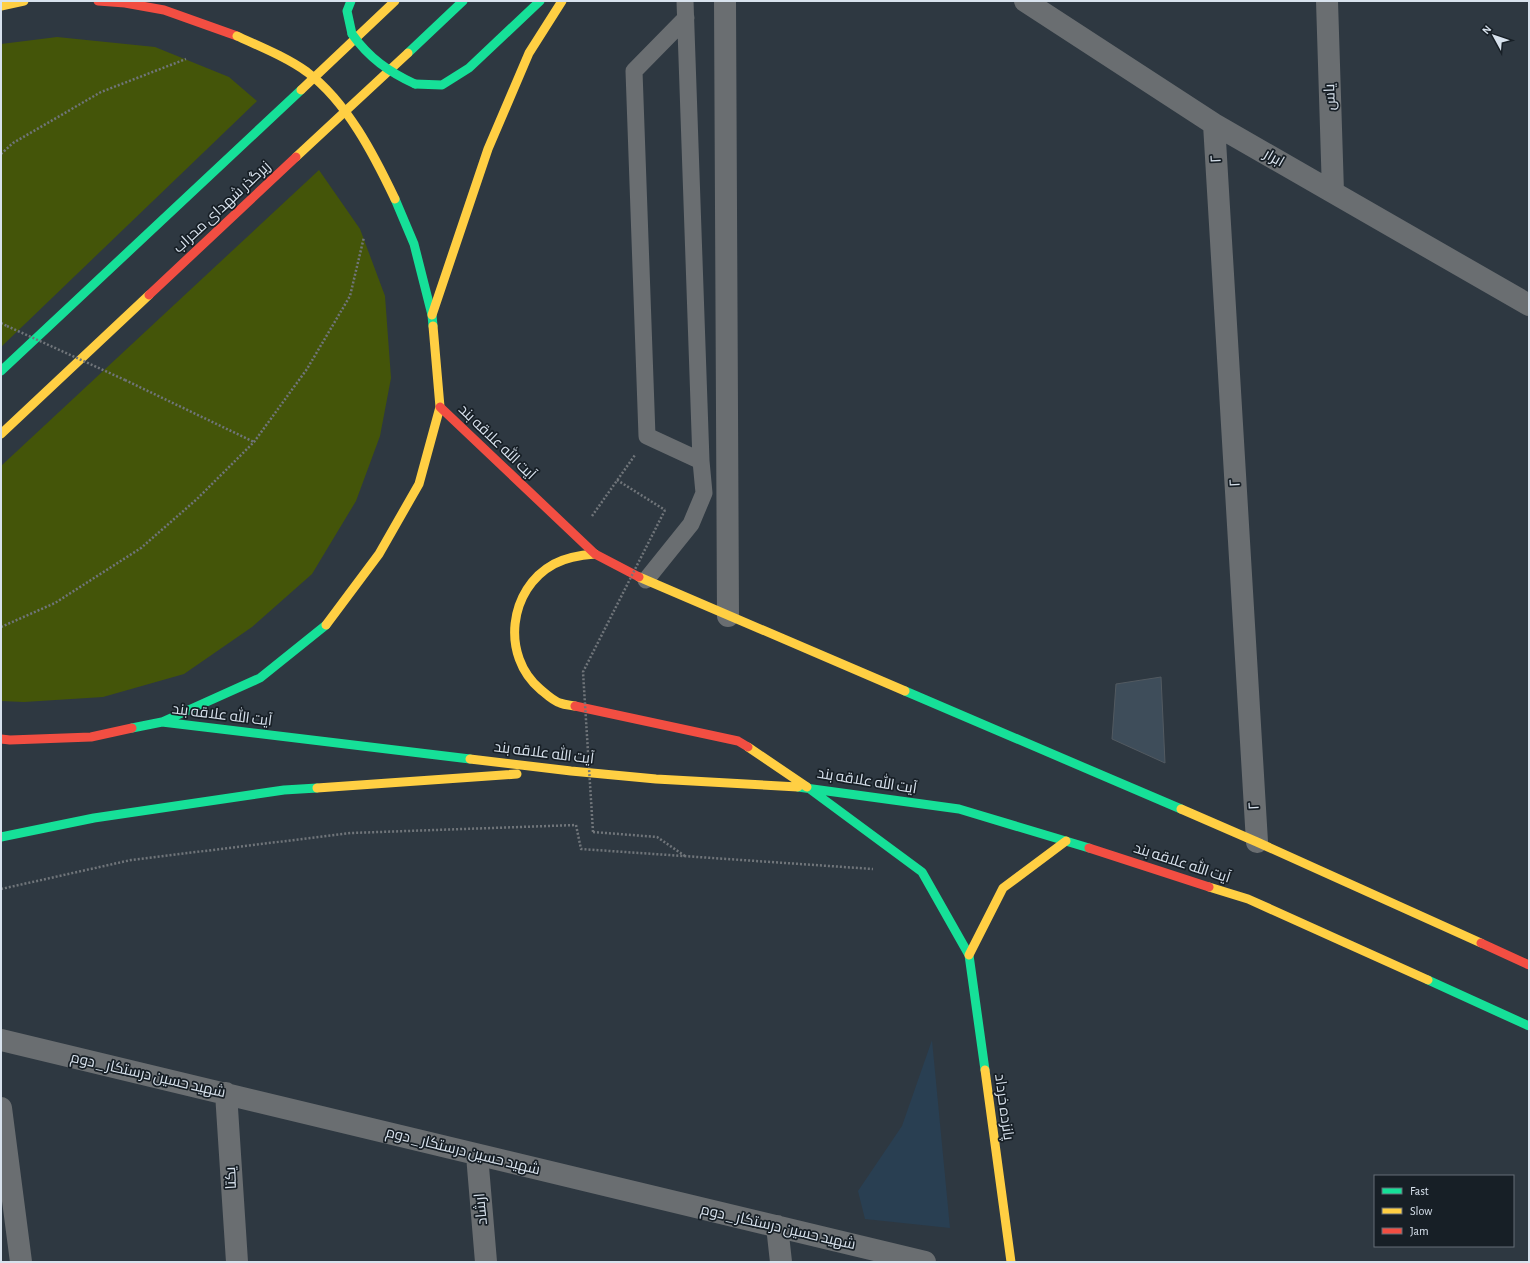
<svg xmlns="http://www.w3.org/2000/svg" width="1530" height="1263" font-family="'Alegreya Sans',Cairo,sans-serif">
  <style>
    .built { fill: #293f52 }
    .grass { fill: #445509 }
    .building { fill: #3e4d5a; stroke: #525a61 }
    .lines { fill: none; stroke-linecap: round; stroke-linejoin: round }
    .path { stroke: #70757a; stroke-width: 2.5; stroke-dasharray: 2 2; stroke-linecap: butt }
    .lane { stroke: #6a6e71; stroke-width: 17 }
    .street { stroke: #6a6e71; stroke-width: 22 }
    .fast { stroke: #16e098; stroke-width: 9 }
    .slow { stroke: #ffcf43; stroke-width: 9 }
    .jam { stroke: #f24e42; stroke-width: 9 }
    .path-bridge { stroke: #70757a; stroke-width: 2.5; stroke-dasharray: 2 2; stroke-linecap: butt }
    .fast-bridge { stroke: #16e098; stroke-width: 9 }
    .slow-bridge { stroke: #ffcf43; stroke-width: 9 }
    .labels { text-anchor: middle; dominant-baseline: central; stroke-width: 3.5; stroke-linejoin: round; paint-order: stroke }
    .street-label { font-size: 15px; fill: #d8e2ed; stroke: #171f26 }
  </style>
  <rect width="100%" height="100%" fill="#2e3841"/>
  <path class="built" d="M932 1040 950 1228 865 1219 858 1191 902 1126Z"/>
  <path class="grass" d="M57 37 155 47 229 77 257 101 1 347V44Z
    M319 170 360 229 385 296 391 378 380 436 356 501 312 574 252 627 184 674 103 697 24 702 1 701V466Z"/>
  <path class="building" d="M1161 677 1165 763 1112 739 1116 684Z"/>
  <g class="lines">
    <path class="path" d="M1 154 13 143 101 92 186 59
      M1 323 7 326
      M125 380 254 442
      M617 480 665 510
      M592 516 635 455
      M1 627 55 603 141 548 197 499 254 442 307 369 350 296 364 237
      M593 832 657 837 685 856
      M1 889 131 860 351 833 576 825 581 849 873 869"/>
    <path class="lane" d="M686 18 634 71 647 436 701 461
      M646 580 691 524 704 493 701 461 685 1"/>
    <path class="street" d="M725 1 728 616
      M1025 1 1214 124 1529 305
      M1327 1 1333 192
      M1214 124 1257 842
      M1 1040 925 1262
      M226 1093 237 1262
      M1 1108 21 1262
      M477 1155 486 1262
      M777 1226 781 1262"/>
    <path class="fast" d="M351 1 347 11 352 34
      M408 53 463 1
      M415 84 442 85 469 68 540 1
      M395 199 414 244 432 315 433 326
      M1 371 301 90
      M905 691 1181 809
      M162 722 470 759
      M132 728 162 722 260 678 326 625
      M798 787 959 809 1089 848
      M807 787 922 872 969 955 985 1070
      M1 837 94 818 284 790 317 788
      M1428 980 1529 1026"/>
    <path class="slow" d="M1 6 24 1
      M301 90 395 1
      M296 157 408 53
      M432 315 488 149 529 53 562 1
      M1 434 149 295
      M639 577 905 691
      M326 625 379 554 419 484 440 407 433 326
      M575 706C570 705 565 705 560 703 553 701 546 694 540 689 501 656 508 589 554 564 567 557 580 555 595 554
      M748 747 807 787
      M470 759 571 771 656 779 798 787
      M317 788 517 774
      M1181 809 1257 842 1481 943
      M1209 887 1248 899 1428 980
      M969 955 1003 888 1066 841
      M985 1070 1011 1262"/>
    <path class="jam" d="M98 1 125 3 164 10 237 36
      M149 295 296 157
      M440 407 595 554 639 577
      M575 706 738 741 748 747
      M1 739 10 740 91 737 132 728
      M1089 848 1209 887
      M1481 943 1529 965"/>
    <path class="path-bridge" d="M7 326 125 380
      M593 832 583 672 665 510"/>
    <path class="fast-bridge" d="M352 34C369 58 389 72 415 84"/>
    <path class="slow-bridge" d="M237 36C261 47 286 57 307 72 347 102 374 155 395 199"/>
  </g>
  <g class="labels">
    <g class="street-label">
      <text transform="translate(1330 97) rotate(-92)">یاس</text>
      <text transform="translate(1274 158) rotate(30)">ابرار</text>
      <text transform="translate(1216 159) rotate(-93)">۲</text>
      <text transform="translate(222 207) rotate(-43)">زیرگذر شهدای محراب</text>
      <text transform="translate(497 442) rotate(44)">آیت الله علاقه بند</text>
      <text transform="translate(1235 483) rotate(-93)">۲</text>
      <text transform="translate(222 715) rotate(7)">آیت الله علاقه بند</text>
      <text transform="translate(544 753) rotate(7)">آیت الله علاقه بند</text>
      <text transform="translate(867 781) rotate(9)">آیت الله علاقه بند</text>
      <text transform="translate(1254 806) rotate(-93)">۲</text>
      <text transform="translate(1182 863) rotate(18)">آیت الله علاقه بند</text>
      <text transform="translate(148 1075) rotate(13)">شهید حسین درستکار _ دوم</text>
      <text transform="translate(1004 1107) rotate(82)">پانزده خرداد</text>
      <text transform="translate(463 1151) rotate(14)">شهید حسین درستکار _ دوم</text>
      <text transform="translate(231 1178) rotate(-93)">یکتا</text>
      <text transform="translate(481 1209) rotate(-95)">ارشاد</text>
      <text transform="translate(778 1227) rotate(13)">شهید حسین درستکار _ دوم</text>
    </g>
  </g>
  <rect width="1530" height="1263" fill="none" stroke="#d8e2ed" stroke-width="4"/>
  <rect x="1374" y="1175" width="140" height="72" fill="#171f26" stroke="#646d76"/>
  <rect x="1382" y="1188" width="20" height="6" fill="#16e098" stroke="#646d76"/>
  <text x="1410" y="1195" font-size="12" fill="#d8e2ed">Fast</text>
  <rect x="1382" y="1208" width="20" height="6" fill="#ffcf43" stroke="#646d76"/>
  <text x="1410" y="1215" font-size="12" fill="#d8e2ed">Slow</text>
  <rect x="1382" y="1228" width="20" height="6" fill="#f24e42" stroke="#646d76"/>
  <text x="1410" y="1235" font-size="12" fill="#d8e2ed">Jam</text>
  <g transform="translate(1494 36) rotate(310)" stroke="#171f26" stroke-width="3" paint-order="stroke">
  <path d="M0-3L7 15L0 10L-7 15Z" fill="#d8e2ed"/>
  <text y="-6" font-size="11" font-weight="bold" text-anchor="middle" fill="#d8e2ed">N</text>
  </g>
</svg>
